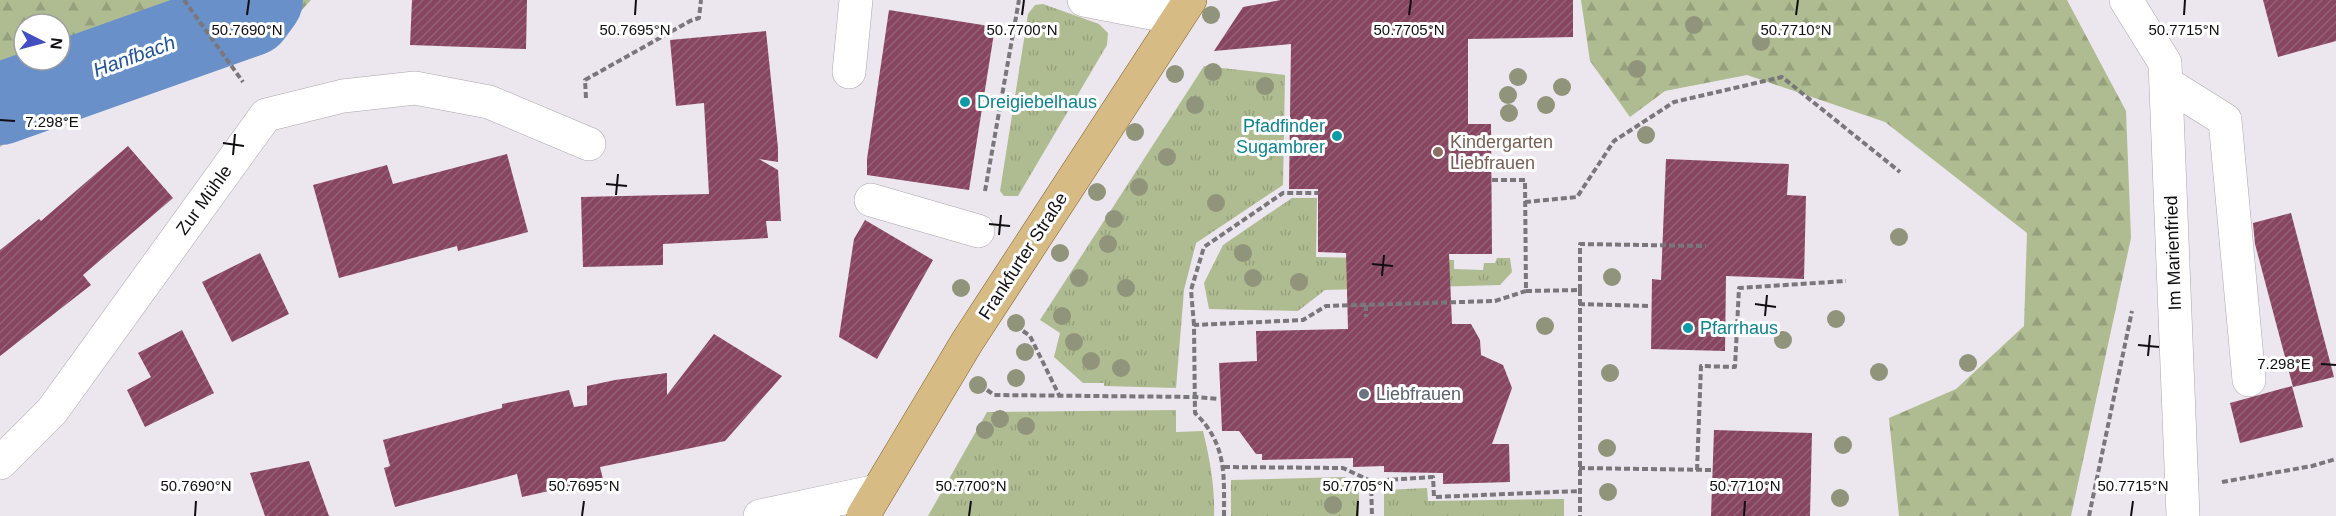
<svg xmlns="http://www.w3.org/2000/svg" width="2336" height="516" font-family="Arial,sans-serif">
  <style>
    .grass { fill: url(#grass-tufts) }
    .forest { fill: url(#forest-firs); fill-rule: evenodd }
    .lines { fill: none; stroke-linecap: round; stroke-linejoin: round }
    .river { stroke: #6990c9; stroke-width: 82 }
    .building { fill: url(#building-hatch) }
    .minor-casing { stroke: #aba6ad; stroke-width: 34 }
    .major-casing { stroke: #7f6126; stroke-width: 34 }
    .path { stroke: #7a777b; stroke-width: 4; stroke-dasharray: 6 3; stroke-linecap: butt }
    .minor { stroke: #fff; stroke-width: 33 }
    .major { stroke: #d6bb84; stroke-width: 33 }
    .tree { fill: #90947b }
    .ticks { fill: none; stroke: #100e10; stroke-width: 2 }
    .culture-dot { fill: #0f9aa8; stroke: #fff; stroke-width: 2 }
    .education-dot { fill: #8d6e63; stroke: #fff; stroke-width: 2 }
    .worship-dot { fill: #6b7280; stroke: #fff; stroke-width: 2 }
    .labels { text-anchor: middle; dominant-baseline: central; stroke-width: 6; stroke-linejoin: round; paint-order: stroke }
    .culture-label { font-size: 18px; fill: #0d838f; stroke: #fff; text-anchor: start }
    .education-label { font-size: 18px; fill: #785e54; stroke: #fff; text-anchor: start }
    .street-label { font-size: 18px; fill: #100e10; stroke: #fff }
    .worship-label { font-size: 18px; fill: #5b616d; stroke: #fff; text-anchor: start }
    .water-label { font-size: 20px; font-style: italic; fill: #21549a; stroke: #fff }
    .ticks-label { font-size: 15px; text-anchor: middle; fill: #100e10; stroke: #fff; stroke-width: 6; stroke-linejoin: round; paint-order: stroke }
  </style>
  <defs>
    <pattern id="grass-tufts" width="24" height="20" patternUnits="userSpaceOnUse" patternTransform="scale(1.5)"><rect width="24" height="20" fill="#afbc91"/><path d="M3 7l-1-3M5 7V3M7 7l1-3M15 17l-1-3M17 17v-4M19 17l1-3" fill="none" stroke="#96a07c"/></pattern>
    <pattern id="forest-firs" width="22" height="20" patternUnits="userSpaceOnUse" patternTransform="scale(1.5)"><rect width="22" height="20" fill="#afbc91"/><path d="M5 1l3.5 6h-7zM16 11l3.5 6h-7z" fill="#96a07c"/></pattern>
    <pattern id="building-hatch" width="6" height="6" patternUnits="userSpaceOnUse" patternTransform="scale(1.5)"><rect width="6" height="6" fill="#884560"/><path d="M-1 1l2-2M0 6l6-6M5 7l2-2" fill="none" stroke="#946276"/></pattern>
  </defs>
  <rect width="100%" height="100%" fill="#ece6ee"/>
  <path class="grass" d="M1043 4 1099 24 1108 33 1107 45 1018 196H1004L1000 191 1028 14 1035 5Z
    M1204 66 1285 75 1283 185 1196 243 1184 290 1176 388 1104 386V383H1083L1054 357 1060 333 1040 320Z
    M1292 198H1317L1316 257 1454 260V269L1483 270 1484 263H1495L1497 258H1510L1512 272 1500 285 1325 290 1298 311 1209 309 1204 283 1223 245Z
    M1176 410V432L1203 431C1210 460 1215 487 1214 516H928L987 412Z
    M1345 477 1359 489V516H1231V480Z
    M1427 488 1428 501 1564 499V516H1384V490Z"/>
  <path class="forest" d="M0 0H311L273 41 149 93 18 133 0 147ZM24 24H60V60H24Z
    M1581 0H2067L2126 111 2131 238 2071 516H1899L1889 418 1956 389 2024 326 2027 233 1885 122 1747 75 1665 91 1630 117 1590 61Z"/>
  <g class="lines">
    <path class="river" d="M0 104 251 15 262 0"/>
  </g>
  <path class="building" d="M412 0H527L526 49 410 45Z
    M1281 0H1573V37L1468 39V124H1491L1492 254H1449L1452 324H1471L1480 340 1481 355 1503 365 1512 388 1492 444H1509L1510 482 1443 484V473L1384 472V466L1353 467V458L1262 460V454H1256L1239 431H1222L1219 363 1257 361 1256 331 1348 329 1346 253 1318 252V189H1289L1291 44 1214 51 1243 7Z
    M2263 0H2336V41L2278 57Z
    M889 10 995 27 969 190 867 175V159Z
    M766 31 778 148V162L759 159 778 170 781 221H766L768 238 663 244V265L583 267 581 197 709 194 704 103 676 106 670 40Z
    M128 146 173 198 83 275 91 285 0 356V250L39 219 41 221Z
    M507 154 528 232 458 251 457 246 339 278 313 185 387 165 393 184Z
    M1666 159 1789 164 1787 195 1806 196 1804 279 1726 276 1725 351 1651 349 1652 279 1661 280Z
    M2291 213 2334 377 2293 387 2255 244 2253 223Z
    M865 220 933 260 877 359 839 337 854 239Z
    M260 253 289 314 232 342 202 282Z
    M182 330 214 393 145 427 127 390 151 377 138 353Z
    M714 334 782 376 725 441 600 467 603 479 522 497 517 474 395 507 384 468 390 466 383 440 502 408V404L569 390 574 407 587 405V386L615 380 667 373V395Z
    M2292 386 2303 427 2240 443 2230 403Z
    M1714 430 1812 433 1810 516H1711Z
    M309 461 329 516H265L250 473Z"/>
  <g class="lines">
    <defs>
      <path id="minor" d="M1084 0 1177 18
        M2126 0 2165 63 2183 516
        M849 72 856 0
        M2166 83 2225 120 2249 380
        M871 200 978 231
        M0 463 52 411 266 115 343 96 415 88 489 102 589 144
        M760 516 877 491"/>
      <path id="major" d="M863 516 967 342 1190 0"/>
    </defs>
    <use href="#minor" class="minor-casing"/>
    <use href="#major" class="major-casing"/>
    <path class="path" d="M184 0 243 82
      M586 98 585 80 690 21 699 18 701 0
      M1492 180H1525L1526 291 1580 290V516
      M985 191 1019 0
      M1525 202 1577 197 1614 141 1674 102 1782 77 1900 172
      M1580 290V244L1706 246
      M1579 304 1651 306
      M1366 305V317
      M1194 325 1191 290 1204 247 1283 193H1318
      M1023 331 1030 336 1059 395
      M987 390 994 395 1194 397 1219 399
      M1224 467 1343 468 1371 481 1433 477 1434 497 1580 491
      M1579 468 1713 470
      M1697 470 1701 366 1735 367 1739 288 1846 281
      M1371 481 1372 516
      M2222 482 2312 466 2336 459
      M1224 516C1224 475 1227 444 1195 413L1194 325 1303 320 1326 306 1495 301 1526 291
      M2089 516 2132 311"/>
    <use href="#minor" class="minor"/>
    <use href="#major" class="major"/>
  </g>
  <g class="tree">
    <circle cx="1211" cy="15" r="9"/>
    <circle cx="1694" cy="25" r="9"/>
    <circle cx="1761" cy="42" r="9"/>
    <circle cx="1637" cy="69" r="9"/>
    <circle cx="1213" cy="72" r="9"/>
    <circle cx="1175" cy="74" r="9"/>
    <circle cx="1518" cy="77" r="9"/>
    <circle cx="1265" cy="86" r="9"/>
    <circle cx="1562" cy="87" r="9"/>
    <circle cx="1508" cy="95" r="9"/>
    <circle cx="1195" cy="105" r="9"/>
    <circle cx="1546" cy="105" r="9"/>
    <circle cx="1509" cy="113" r="9"/>
    <circle cx="1135" cy="132" r="9"/>
    <circle cx="1646" cy="135" r="9"/>
    <circle cx="1167" cy="157" r="9"/>
    <circle cx="1139" cy="187" r="9"/>
    <circle cx="1097" cy="192" r="9"/>
    <circle cx="1216" cy="203" r="9"/>
    <circle cx="1114" cy="219" r="9"/>
    <circle cx="1899" cy="237" r="9"/>
    <circle cx="1108" cy="244" r="9"/>
    <circle cx="1060" cy="253" r="9"/>
    <circle cx="1243" cy="253" r="9"/>
    <circle cx="1612" cy="277" r="9"/>
    <circle cx="1079" cy="278" r="9"/>
    <circle cx="1253" cy="278" r="9"/>
    <circle cx="1299" cy="282" r="9"/>
    <circle cx="961" cy="288" r="9"/>
    <circle cx="1126" cy="288" r="9"/>
    <circle cx="1062" cy="316" r="9"/>
    <circle cx="1836" cy="319" r="9"/>
    <circle cx="1016" cy="323" r="9"/>
    <circle cx="1545" cy="326" r="9"/>
    <circle cx="1783" cy="340" r="9"/>
    <circle cx="1074" cy="342" r="9"/>
    <circle cx="1025" cy="352" r="9"/>
    <circle cx="1091" cy="361" r="9"/>
    <circle cx="1968" cy="363" r="9"/>
    <circle cx="1121" cy="368" r="9"/>
    <circle cx="1879" cy="372" r="9"/>
    <circle cx="1610" cy="373" r="9"/>
    <circle cx="1016" cy="378" r="9"/>
    <circle cx="978" cy="385" r="9"/>
    <circle cx="1000" cy="419" r="9"/>
    <circle cx="1026" cy="426" r="9"/>
    <circle cx="985" cy="430" r="9"/>
    <circle cx="1843" cy="445" r="9"/>
    <circle cx="1607" cy="448" r="9"/>
    <circle cx="1608" cy="492" r="9"/>
    <circle cx="1840" cy="498" r="9"/>
    <circle cx="1333" cy="505" r="9"/>
  </g>
  <path class="ticks" d="M247 15 249 0M635 15 636 0M1022 15 1024 0M1409 15 1411 0M1796 15 1798 0M2184 15 2185 0M0 120 15 121M223 143 244 146M233 155 235 134M606 184 627 186M616 195 618 174M989 224 1010 226M999 235 1001 215M1372 264 1393 266M1382 276 1384 255M1755 304 1776 307M1765 316 1767 295M2138 345 2159 347M2148 356 2150 335M2321 364 2336 365M195 516 196 501M582 516 584 501M969 516 971 501M1357 516 1358 501M1744 516 1745 501M2131 516 2133 501"/>
  <g class="culture-dot">
    <circle cx="965" cy="102" r="6"/>
    <circle cx="1337" cy="136" r="6"/>
    <circle cx="1688" cy="328" r="6"/>
  </g>
  <circle class="education-dot" cx="1438" cy="152" r="6"/>
  <circle class="worship-dot" cx="1364" cy="394" r="6"/>
  <g class="labels">
    <g class="culture-label">
      <text x="977" y="102">Dreigiebelhaus</text>
      <text x="1325" y="126" text-anchor="end">Pfadfinder<tspan x="1325" dy="21">Sugambrer</tspan></text>
      <text x="1700" y="328">Pfarrhaus</text>
    </g>
    <g class="education-label">
      <text x="1450" y="142">Kindergarten<tspan x="1450" dy="21">Liebfrauen</tspan></text>
    </g>
    <g class="street-label">
      <text transform="translate(204 200) rotate(-54)">Zur Mühle</text>
      <text transform="translate(2173 253) rotate(-92)">Im Marienfried</text>
      <text transform="translate(1023 256) rotate(-57)">Frankfurter Straße</text>
    </g>
    <g class="worship-label">
      <text x="1376" y="394">Liebfrauen</text>
    </g>
    <g class="water-label">
      <text transform="translate(134 56) rotate(-20)">Hanfbach</text>
    </g>
  </g>
  <g class="ticks-label">
    <text x="247" y="35">50.7690°N</text>
    <text x="635" y="35">50.7695°N</text>
    <text x="1022" y="35">50.7700°N</text>
    <text x="1409" y="35">50.7705°N</text>
    <text x="1796" y="35">50.7710°N</text>
    <text x="2184" y="35">50.7715°N</text>
    <text x="52" y="127">7.298°E</text>
    <text x="2284" y="369">7.298°E</text>
    <text x="196" y="491">50.7690°N</text>
    <text x="584" y="491">50.7695°N</text>
    <text x="971" y="491">50.7700°N</text>
    <text x="1358" y="491">50.7705°N</text>
    <text x="1745" y="491">50.7710°N</text>
    <text x="2133" y="491">50.7715°N</text>
  </g>
  <g transform="translate(42 42) rotate(96)"><circle r="28" fill="#ffffff" stroke="#9f9f9f" stroke-width="1.5"/>
  <path d="M0-4.5L10 22L0 15L-10 22Z" fill="#434ec2"/>
  <text y="-9" font-size="16" font-weight="bold" text-anchor="middle" fill="#100e10">N</text>
  </g>
</svg>
